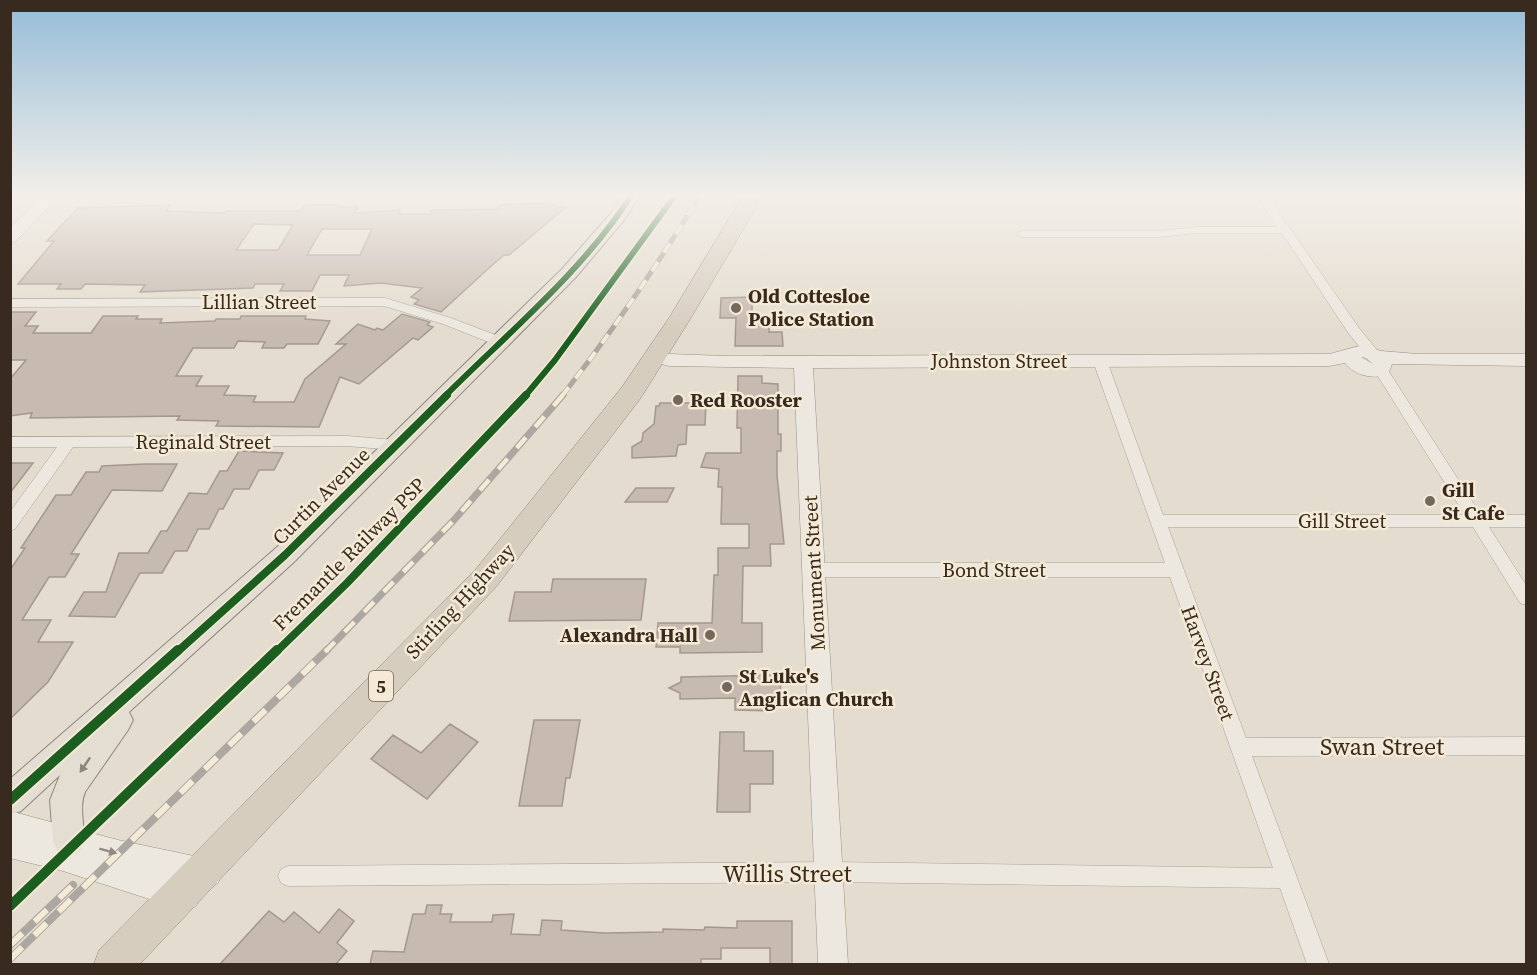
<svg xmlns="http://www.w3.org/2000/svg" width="1537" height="975" font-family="'Source Serif 4',serif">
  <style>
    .building { fill: #c7bab0; stroke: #a4988e; stroke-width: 1.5; fill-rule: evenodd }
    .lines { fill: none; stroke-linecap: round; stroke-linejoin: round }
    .street-casing { stroke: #a9a197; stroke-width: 1 }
    .secondary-casing { stroke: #999188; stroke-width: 1 }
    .primary-casing { stroke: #8f877e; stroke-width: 2 }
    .highway-casing { stroke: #8f877e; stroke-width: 1 }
    .street { fill: #ece8e0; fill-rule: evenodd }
    .secondary { fill: #ece8e0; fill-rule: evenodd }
    .primary { fill: #e4ddd2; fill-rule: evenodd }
    .highway { fill: #d7cdbf; fill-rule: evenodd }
    .rail-far2-casing { stroke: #aca7a0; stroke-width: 5 }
    .rail-far1-casing { stroke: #aca7a0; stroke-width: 7 }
    .rail-casing { stroke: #aca7a0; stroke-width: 8 }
    .rail-far2 { stroke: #f4ead5; stroke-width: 4; stroke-dasharray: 11; stroke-linecap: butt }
    .rail-far1 { stroke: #f4ead5; stroke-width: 4.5; stroke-dasharray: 14; stroke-linecap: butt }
    .rail { stroke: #f4ead5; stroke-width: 6; stroke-dasharray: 17; stroke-linecap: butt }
    .cycleway-far2-casing { stroke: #f4ead5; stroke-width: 9 }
    .cycleway-far1-casing { stroke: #f4ead5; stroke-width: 11 }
    .cycleway-casing { stroke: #f4ead5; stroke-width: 14 }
    .cycleway-far2 { stroke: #1b5e20; stroke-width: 6 }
    .cycleway-far1 { stroke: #1b5e20; stroke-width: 8 }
    .cycleway { stroke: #1b5e20; stroke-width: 10 }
    .oneway { fill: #8e8478 }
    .oneway2 { fill: #928980 }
    .poi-dot { fill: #74685d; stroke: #f4ead5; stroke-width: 2 }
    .labels { text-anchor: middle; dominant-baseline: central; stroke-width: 5; stroke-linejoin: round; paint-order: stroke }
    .shield { fill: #f4ead5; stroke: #706456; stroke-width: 1.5 }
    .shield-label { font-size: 18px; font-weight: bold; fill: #382a1f }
    .poi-label { font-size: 20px; font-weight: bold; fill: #382a1f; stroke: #f4ead5; text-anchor: start }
    .street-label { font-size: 20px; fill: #382a1f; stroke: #f4ead5 }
    .near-street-label { font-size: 24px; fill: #382a1f; stroke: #f4ead5 }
  </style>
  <rect width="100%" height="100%" fill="#e4dccf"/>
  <path class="building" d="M540 203 565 208 509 255H504L489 268 441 312 414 304 419 300 411 297 422 288 381 283 344 286 349 275H320L312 291H280L284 284H255L253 288 140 292 145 285 85 284 81 289H57L61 284H18L54 241H47L78 208 171 205 166 211 225 213 226 211H301L305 205H339L338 207H358L355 213 400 210 399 214H429L432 210 498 209 499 205ZM254 224 293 225 278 250H236ZM322 229H372L360 255H307Z
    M752 297V319H769V332H782L783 346H735L736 318H720L721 298Z
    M10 312H36L25 326H38L33 333H91L103 316H138L136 319H162L160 323 215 321 216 319H240L241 316H306L305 319 330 321 318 344H287L284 348H262L265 342 238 341 234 348H193L176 376H202L196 386H229L224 395 256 396 253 402H294L305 379 346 344H336L358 324 375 330 377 328 383 330 402 314 430 322 427 325 433 327 418 340 413 338 359 384 340 377 319 427 216 426 219 421 177 420 180 416 30 418 32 413 10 416V379L26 360H10Z
    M738 376H762V383L778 384V434H781V451H777V475L784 544H770L771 566H743L742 623H762V652L680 653V647H656L658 623H712L714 575H718V548H749V524H721L722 487H718L719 469 701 467 706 453H741V428H737Z
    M660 403H706L705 425H687L686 444 678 445 676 456 632 458V447L642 441 643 433 654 424 656 406H659Z
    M239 451 283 453 274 470H259L249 489H234L223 509H219L209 529H198L187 551H175L162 573H140L115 617 69 616 84 592H106L119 553H148L161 531H167L189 493 207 494 220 471H227Z
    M10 463H33L10 493Z
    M145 464H177L162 491 112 490 71 554H79L65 577H49L22 620H51L38 642H73L48 682 10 719V570L25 548H21L56 495H71L86 472H99L102 466Z
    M636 488H674L667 502H625Z
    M553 579H646L641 620 509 621 515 592H551Z
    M771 675 781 682 780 692 772 699V711L735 710V698L680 699V693L669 688 681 682V677Z
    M534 720H580L570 778H566L562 806H519Z
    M450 724 478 742 427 799 371 759 393 735 421 753Z
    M720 732H744V751H773V784H750V812H717Z
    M427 905H442L440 914H452L450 922H492L493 915 514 914 511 934 540 935 542 920 562 921 561 930 604 933 663 932V929L704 930 705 927 737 928V921H792V964H770V948H721V959H701V964H370L373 951 404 952 413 914H425Z
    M339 909 354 921 337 943 347 951 336 964H220L269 911 284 922 294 912 319 933Z"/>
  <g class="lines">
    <defs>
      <path id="street" d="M1256 194H1266L1359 328 1377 350 1379 353 1377 356H1367L1349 334 1282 233H1196L1160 237H1022L1016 234 1022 231H1160L1196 227H1277Z
        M385 298 451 318 506 339 507 342 506 345H496L443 324 384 306 10 307V299Z
        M1100 357 1107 361 1163 515H1465L1374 370 1381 365 1386 367 1481 515H1526V527H1489L1526 585V605L1520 603 1473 527H1168L1246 738 1526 737V755L1252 756 1329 964H1307L1280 888 830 882 288 886 281 883 278 876 281 869 288 866 830 862 1273 868 1170 577H814L808 575 806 570 808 565 814 563H1165L1093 361Z
        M347 436 395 440 402 445 395 450 347 446 73 447 15 529 10 531V512L57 447H10V437Z"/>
      <path id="secondary" d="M44 194H61L16 241 10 243V228Z
        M1363 345 1381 351 1418 354H1526V366L1392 364 1388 375C1372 379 1355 376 1345 363L1329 366 813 368 848 964H818L794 368 669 366 662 364 660 360 662 356 669 354 726 356 1329 354ZM1361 357 1366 358 1373 364Z
        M10 811 118 840 208 859 218 863 222 873 218 883 208 887 193 884 196 886 201 896 196 906 186 911 63 871 10 858Z"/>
      <path id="primary" d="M623 194H641L625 219 576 277 294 562 129 712 133 720 128 730 85 792C77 811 89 832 80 852L69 857 58 852 53 841 50 800 60 775 21 811 10 815V779L276 548 562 269 612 212Z"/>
      <path id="highway" d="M744 194H764L689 321 640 399 496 587 140 964H94L99 950 476 569 622 387 669 318Z"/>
    </defs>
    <use href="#street" class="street-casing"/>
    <use href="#secondary" class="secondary-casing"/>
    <use href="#primary" class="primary-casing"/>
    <use href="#highway" class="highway-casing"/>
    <use href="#street" class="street"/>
    <use href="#secondary" class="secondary"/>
    <use href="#primary" class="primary"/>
    <use href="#highway" class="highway"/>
    <defs>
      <path id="rail-far2" d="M562 396C613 331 658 264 701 194"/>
      <path id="rail-far1" d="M325 652 454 520 563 395"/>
      <path id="rail" d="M10 945 73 885
        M10 959 327 650"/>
    </defs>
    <use href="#rail-far2" class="rail-far2-casing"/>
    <use href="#rail-far1" class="rail-far1-casing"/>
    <use href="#rail" class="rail-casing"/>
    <use href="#rail-far2" class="rail-far2"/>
    <use href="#rail-far1" class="rail-far1"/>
    <use href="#rail" class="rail"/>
    <defs>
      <path id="cycleway-far2" d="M445 396C506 335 587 267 632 194
        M525 396 555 360 676 194"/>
      <path id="cycleway-far1" d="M177 652 285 555 447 395
        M276 652 347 583 526 395"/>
      <path id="cycleway" d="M10 800 178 650
        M10 906 277 650"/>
    </defs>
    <use href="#cycleway-far2" class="cycleway-far2-casing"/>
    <use href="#cycleway-far1" class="cycleway-far1-casing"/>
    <use href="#cycleway" class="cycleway-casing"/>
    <use href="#cycleway-far2" class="cycleway-far2"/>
    <use href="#cycleway-far1" class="cycleway-far1"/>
    <use href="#cycleway" class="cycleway"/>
  </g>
  <defs><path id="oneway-solid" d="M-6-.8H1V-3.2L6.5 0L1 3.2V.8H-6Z" transform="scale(1.5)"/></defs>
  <use class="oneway" href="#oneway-solid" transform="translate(85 765) rotate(124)"/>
  <use class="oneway2" href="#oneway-solid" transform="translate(108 851) rotate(15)"/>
  <linearGradient id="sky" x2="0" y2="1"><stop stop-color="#95bcd8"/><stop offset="0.59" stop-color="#f3efe9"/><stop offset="1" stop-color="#f3efe9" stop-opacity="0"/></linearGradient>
  <rect width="1537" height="331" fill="url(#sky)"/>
  <g class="poi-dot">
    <circle cx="736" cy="308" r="6"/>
    <circle cx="678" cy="400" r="6"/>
    <circle cx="1430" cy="501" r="6"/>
    <circle cx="710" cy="635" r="6"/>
    <circle cx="727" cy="687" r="6"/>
  </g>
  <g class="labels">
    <rect class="shield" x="369" y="671" width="24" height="30" rx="4.5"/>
    <g class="shield-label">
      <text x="381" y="686">5</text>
    </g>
    <g class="poi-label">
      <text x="748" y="296">Old Cottesloe<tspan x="748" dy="23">Police Station</tspan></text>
      <text x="690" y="400">Red Rooster</text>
      <text x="1442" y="490">Gill<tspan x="1442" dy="23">St Cafe</tspan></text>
      <text x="698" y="635" text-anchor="end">Alexandra Hall</text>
      <text x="739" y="676">St Luke's<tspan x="739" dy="23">Anglican Church</tspan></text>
    </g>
    <g class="street-label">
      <text x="259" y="302">Lillian Street</text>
      <text x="999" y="361">Johnston Street</text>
      <text x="203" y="442">Reginald Street</text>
      <text transform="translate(321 496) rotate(-45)">Curtin Avenue</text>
      <text x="1342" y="521">Gill Street</text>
      <text transform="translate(349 554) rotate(-45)">Fremantle Railway PSP</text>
      <text x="994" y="570">Bond Street</text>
      <text transform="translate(814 573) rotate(-93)">Monument Street</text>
      <text transform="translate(460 601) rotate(-47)">Stirling Highway</text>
      <text transform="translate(1208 663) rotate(70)">Harvey Street</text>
    </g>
    <g class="near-street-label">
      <text x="1382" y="746">Swan Street</text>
      <text x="787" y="873">Willis Street</text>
    </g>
  </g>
  <rect width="1537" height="975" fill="none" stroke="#382a1f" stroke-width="24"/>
</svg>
